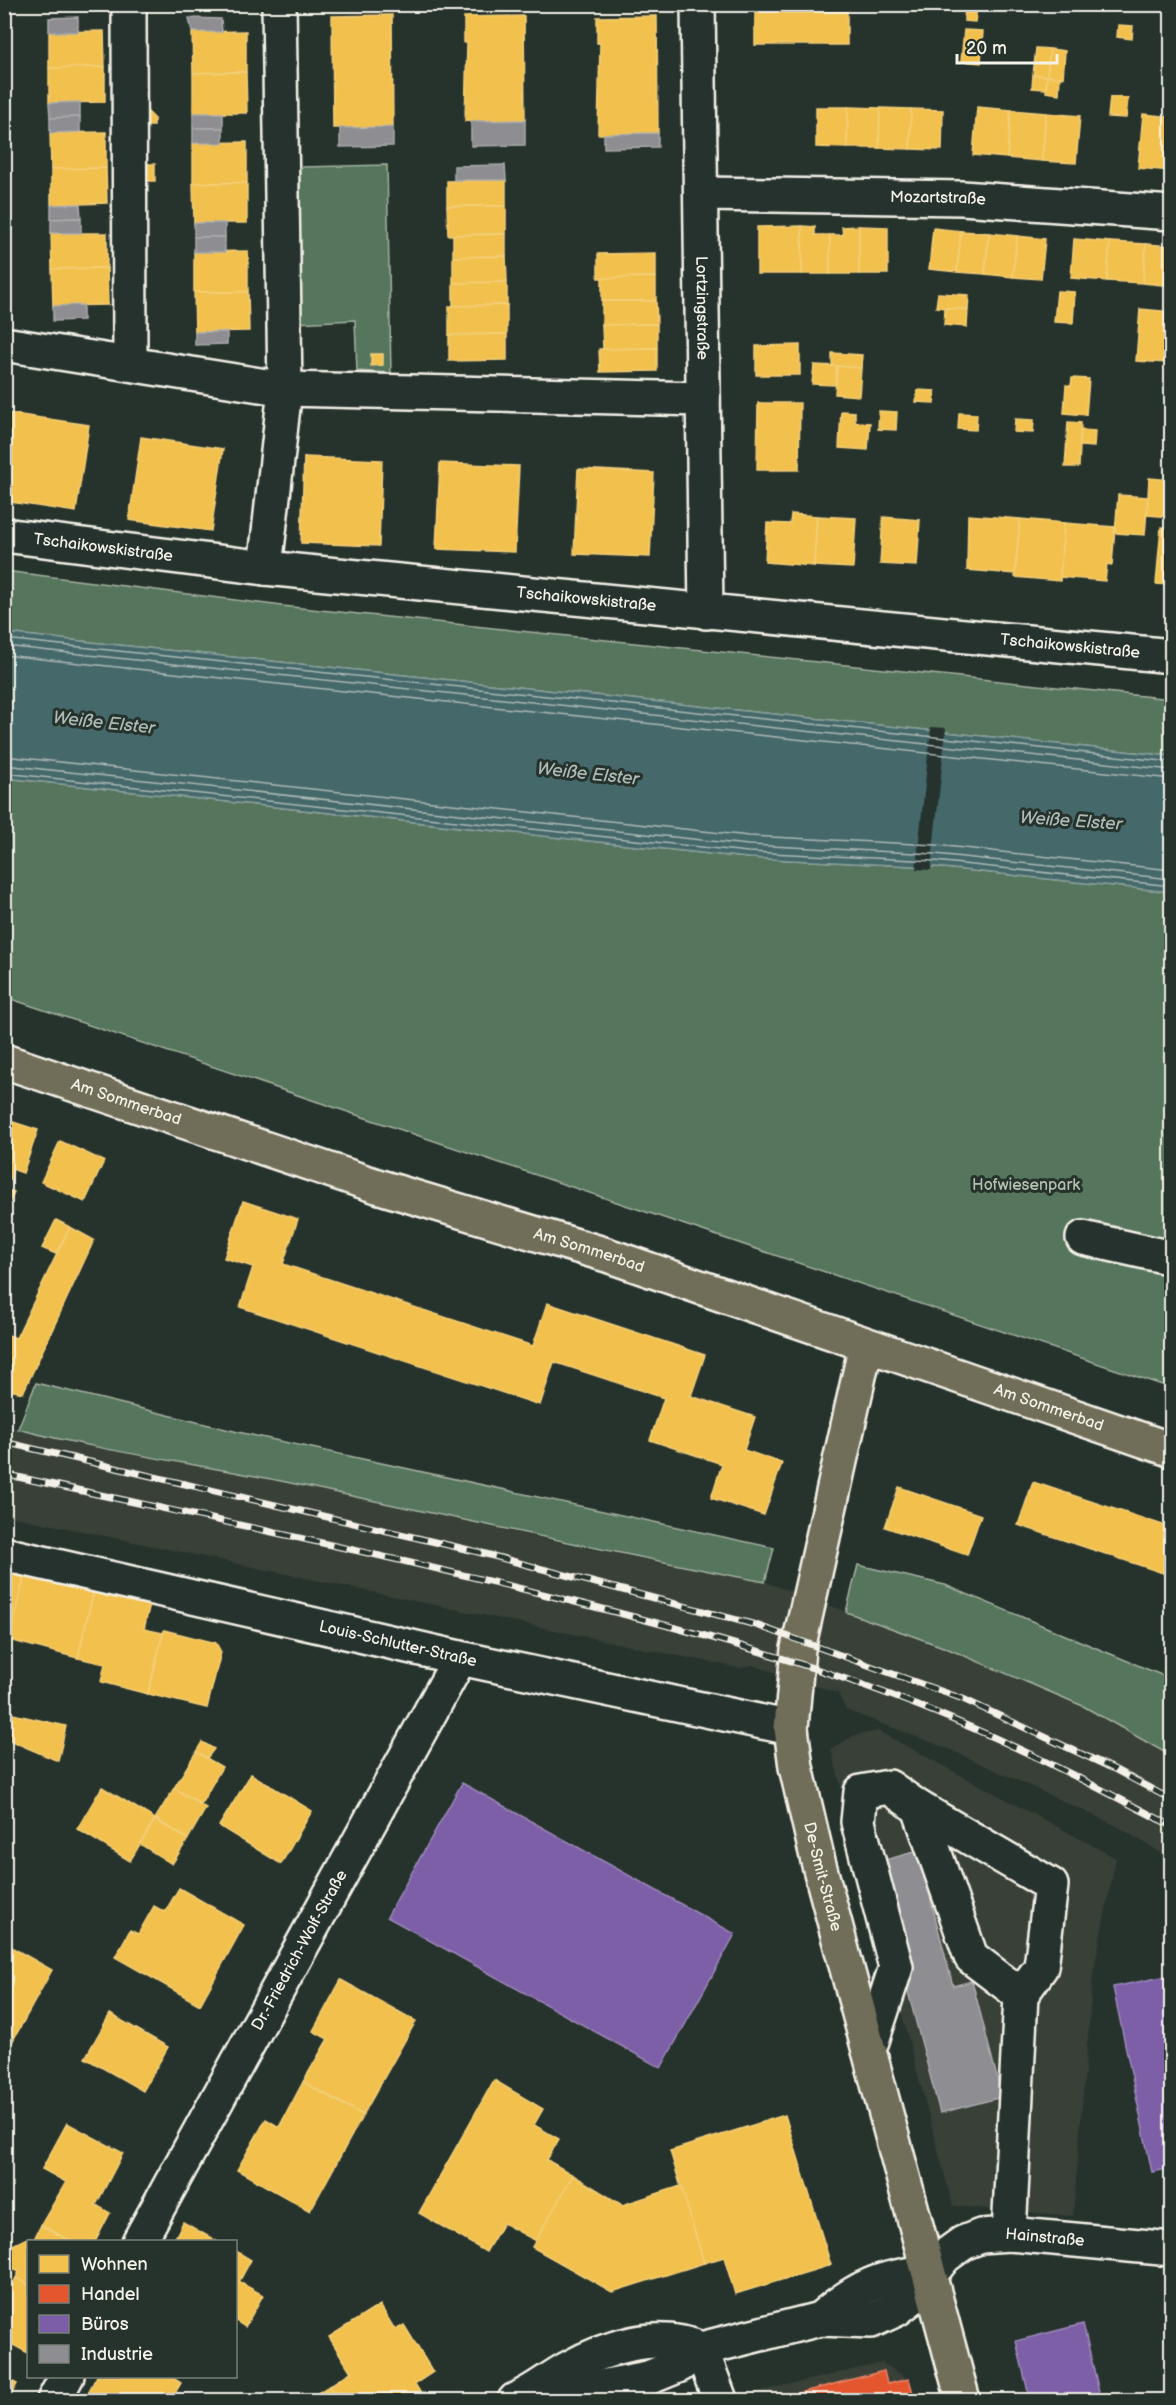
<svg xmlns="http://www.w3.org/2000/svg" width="1176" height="2405" font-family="'Balsamiq Sans',sans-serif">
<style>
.built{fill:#394037}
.green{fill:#56745d;stroke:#a5b2a2;stroke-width:1.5}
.water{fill:#44686a;stroke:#8a9f9c;stroke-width:1.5}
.pier{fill:#26332d}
.homes{fill:#f2c14e;stroke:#f3cf7c;stroke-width:1.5}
.shops{fill:#e4572e;stroke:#e98566;stroke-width:1.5}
.offices{fill:#7b5ea7;stroke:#9f8aba;stroke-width:1.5}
.industry{fill:#8d8d92;stroke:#acabac;stroke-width:1.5}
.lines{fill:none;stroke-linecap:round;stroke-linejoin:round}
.shore{stroke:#aebab6;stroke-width:1.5}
.minor-casing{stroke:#f4f1e8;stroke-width:38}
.major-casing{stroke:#f4f1e8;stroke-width:38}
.minor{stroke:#26332d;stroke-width:33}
.major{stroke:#706e59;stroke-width:33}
.rail-casing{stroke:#f4f1e8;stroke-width:7}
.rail{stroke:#26332d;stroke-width:4.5;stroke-dasharray:14;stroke-linecap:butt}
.labels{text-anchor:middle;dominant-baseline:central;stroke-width:6;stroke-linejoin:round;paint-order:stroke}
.street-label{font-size:16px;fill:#f4f1e8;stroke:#26332d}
.park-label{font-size:16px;fill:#b5bfb0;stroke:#26332d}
.water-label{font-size:18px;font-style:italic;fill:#aebab6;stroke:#26332d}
</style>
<rect width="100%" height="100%" fill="#26332d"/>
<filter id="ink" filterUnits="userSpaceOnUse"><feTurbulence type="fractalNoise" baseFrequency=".0167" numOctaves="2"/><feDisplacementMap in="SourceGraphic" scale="12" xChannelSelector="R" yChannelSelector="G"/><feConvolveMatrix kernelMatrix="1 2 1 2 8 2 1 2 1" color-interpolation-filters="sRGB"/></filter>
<g filter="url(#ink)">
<g class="built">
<path d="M 4,1425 L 75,1444 L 279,1481 L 591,1549 L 765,1582 L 946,1648 L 1083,1706 L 1171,1756 L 1171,1859 L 1117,1826 L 951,1750 L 846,1710 L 838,1693 L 752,1665 L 740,1668 L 659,1652 L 5,1515 Z"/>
<path d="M 878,1731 L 1116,1858 L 1093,1974 L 1073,2216 L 953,2206 L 831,1749 L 855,1735 Z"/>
<path d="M 882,2363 L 909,2379 L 915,2400 L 721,2400 Z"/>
</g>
<g class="green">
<path d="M 387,165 L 391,373 L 357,371 L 355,320 L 296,323 L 295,170 L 302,167 Z"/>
<path d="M 5,571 L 282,606 L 1171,699 L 1171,756 L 5,633 Z"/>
<path d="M 5,778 L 748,858 L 934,867 L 1171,892 L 1171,1388 L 5,997 Z"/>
<path d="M 36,1383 L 238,1432 L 774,1548 L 765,1582 C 603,1551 442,1515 281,1481 C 193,1463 105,1452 18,1429 Z"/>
<path d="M 858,1565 L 945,1585 L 1171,1679 L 1171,1756 L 1083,1706 L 946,1648 L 846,1612 Z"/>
</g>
<path class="water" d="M 5,633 L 1171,756 L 1171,892 L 934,867 L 748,858 L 5,778 Z"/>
<path class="pier" d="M 931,727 L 946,728 L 931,870 L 916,869 Z"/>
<g class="homes">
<rect x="755" y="4" width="92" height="41"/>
<path d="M 965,6 L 977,7 L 975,22 L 964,21 Z"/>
<path d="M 392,15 L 393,127 L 333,128 L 332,16 Z"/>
<path d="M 524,16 L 525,120 L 465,121 L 467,43 L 464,43 L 464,17 Z"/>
<path d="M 657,16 L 658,133 L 598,134 L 600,43 L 597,43 L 597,17 Z"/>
<path d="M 1118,25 L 1133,26 L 1132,39 L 1117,37 Z"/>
<path d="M 964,30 L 983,31 L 981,63 L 961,61 Z"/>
<path d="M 104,31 L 105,67 L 49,68 L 49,32 Z"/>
<path d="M 246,31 L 246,72 L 193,73 L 192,32 Z"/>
<path d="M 1036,48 L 1050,49 L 1047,76 L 1033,75 Z"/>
<path d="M 1050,49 L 1065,51 L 1063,78 L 1047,76 Z"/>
<path d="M 105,67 L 105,102 L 49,103 L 49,68 Z"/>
<path d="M 4,70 L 9,70 L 9,84 L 4,85 Z"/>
<path d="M 246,72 L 247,113 L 193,113 L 193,73 Z"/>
<path d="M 1033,75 L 1047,76 L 1046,89 L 1032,88 Z"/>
<path d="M 1047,76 L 1060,77 L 1059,94 L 1046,92 Z"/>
<path d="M 1171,82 L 1172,82 L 1172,117 L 1168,117 Z"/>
<path d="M 1110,97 L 1128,98 L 1126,118 L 1108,117 Z"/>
<path d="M 816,107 L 848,107 L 847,148 L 816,147 Z"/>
<path d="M 848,107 L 880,108 L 879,148 L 847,148 Z"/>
<path d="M 977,107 L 1011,110 L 1007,158 L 973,155 Z"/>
<path d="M 880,108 L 911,109 L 910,149 L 879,148 Z"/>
<path d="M 911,109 L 943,110 L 942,150 L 910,149 Z"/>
<path d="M 1011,110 L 1046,113 L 1042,161 L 1007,158 Z"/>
<path d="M 148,112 L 154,118 L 154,126 L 139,126 L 139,113 Z"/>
<path d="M 1046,113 L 1080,116 L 1076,163 L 1042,161 Z"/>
<path d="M 1143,114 L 1172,117 L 1172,171 L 1138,168 Z"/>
<path d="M 106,132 L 106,168 L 51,169 L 50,133 Z"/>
<path d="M 247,142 L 247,183 L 193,183 L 193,143 Z"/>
<path d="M 141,164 L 155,164 L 155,181 L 142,181 Z"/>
<path d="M 106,168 L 107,203 L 51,205 L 51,169 Z"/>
<path d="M 506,180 L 506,206 L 447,206 L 447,181 Z"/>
<path d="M 193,183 L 247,183 L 247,223 L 194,223 Z"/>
<rect x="4" y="200" width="5" height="18"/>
<path d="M 447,206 L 506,206 L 506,234 L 448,235 Z"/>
<path d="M 802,226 L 815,227 L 815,235 L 830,235 L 830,274 L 802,274 Z"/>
<path d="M 802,226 L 802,274 L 757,274 L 757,227 Z"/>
<path d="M 859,226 L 888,227 L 888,274 L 859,274 Z"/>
<path d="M 859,226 L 859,274 L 830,274 L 830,235 L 843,235 L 842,227 Z"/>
<path d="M 933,228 L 961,231 L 957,272 L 929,269 Z"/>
<path d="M 961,231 L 989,233 L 985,274 L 957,272 Z"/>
<path d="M 51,233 L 107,233 L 107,268 L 52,269 Z"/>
<path d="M 989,233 L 1017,236 L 1013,277 L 985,274 Z"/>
<path d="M 506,234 L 506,256 L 453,257 L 453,235 Z"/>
<path d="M 1017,236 L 1045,239 L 1041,279 L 1013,277 Z"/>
<path d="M 1074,239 L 1110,242 L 1107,281 L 1071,278 Z"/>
<rect x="4" y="242" width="4" height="21"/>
<path d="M 1110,242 L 1146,244 L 1143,283 L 1107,281 Z"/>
<path d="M 1146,244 L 1172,246 L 1172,286 L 1143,283 Z"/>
<path d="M 248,251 L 248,292 L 194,292 L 194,252 Z"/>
<path d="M 656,253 L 656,277 L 598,278 L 598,254 Z"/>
<path d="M 506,256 L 507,282 L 453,283 L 453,257 Z"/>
<path d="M 107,268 L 108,305 L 53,306 L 52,269 Z"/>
<path d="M 656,277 L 656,301 L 602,301 L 602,278 Z"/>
<path d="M 507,282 L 507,305 L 453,306 L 453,283 Z"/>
<path d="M 1057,291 L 1075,292 L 1073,323 L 1054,322 Z"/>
<path d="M 194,292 L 248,292 L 249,331 L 195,332 Z"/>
<path d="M 938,293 L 969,295 L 968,310 L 936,307 Z"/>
<path d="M 602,301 L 656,301 L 657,324 L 602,325 Z"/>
<path d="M 507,305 L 507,334 L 449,335 L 449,306 Z"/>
<path d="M 945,308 L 968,310 L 967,327 L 944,325 Z"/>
<path d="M 1140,309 L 1172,312 L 1169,363 L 1136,361 Z"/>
<path d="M 657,324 L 657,348 L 603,349 L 602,325 Z"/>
<path d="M 507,334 L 507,360 L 449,361 L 449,335 Z"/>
<path d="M 800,345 L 800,375 L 756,375 L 756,346 Z"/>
<path d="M 657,348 L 657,371 L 600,372 L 599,349 Z"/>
<path d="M 832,353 L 862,355 L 861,368 L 832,366 Z"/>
<path d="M 371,354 L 383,354 L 383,365 L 371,366 Z"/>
<path d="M 814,365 L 837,366 L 835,385 L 812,384 Z"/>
<path d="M 837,366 L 861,368 L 859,396 L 835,394 Z"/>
<path d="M 1072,378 L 1089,379 L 1086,415 L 1064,413 L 1066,385 L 1071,386 Z"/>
<path d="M 917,390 L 935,391 L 934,403 L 916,402 Z"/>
<path d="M 758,403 L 800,403 L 799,470 L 757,470 Z"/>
<path d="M 841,411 L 855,412 L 855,422 L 870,423 L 868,450 L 839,448 Z"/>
<path d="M 879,411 L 897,412 L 896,430 L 878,429 Z"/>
<path d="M 7,413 L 89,425 L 76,512 L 4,501 L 4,431 Z"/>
<path d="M 959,413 L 977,414 L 976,430 L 958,429 Z"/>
<path d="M 1015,419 L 1034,420 L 1033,433 L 1014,432 Z"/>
<path d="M 1068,422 L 1081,423 L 1079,467 L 1065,467 Z"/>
<path d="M 1081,430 L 1095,431 L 1094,447 L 1080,446 Z"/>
<path d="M 141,437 L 223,449 L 211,531 L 129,520 Z"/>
<path d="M 304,457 L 382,460 L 379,546 L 301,543 Z"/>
<path d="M 440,463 L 519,466 L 515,552 L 436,549 Z"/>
<path d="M 578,469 L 654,473 L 650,557 L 574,554 Z"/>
<path d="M 1149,478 L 1172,480 L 1172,517 L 1147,515 Z"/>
<path d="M 1118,495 L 1148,497 L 1145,535 L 1115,533 Z"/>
<path d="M 791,514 L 817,516 L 814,566 L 765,562 L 767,523 L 790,524 Z"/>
<path d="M 968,515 L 1020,519 L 1015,574 L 967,570 Z"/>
<path d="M 817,516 L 856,518 L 853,568 L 814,566 Z"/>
<path d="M 883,517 L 920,520 L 917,566 L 880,564 Z"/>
<path d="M 1020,519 L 1064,523 L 1060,581 L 1015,577 Z"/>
<path d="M 1064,523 L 1115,527 L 1112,565 L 1107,564 L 1105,581 L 1060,577 Z"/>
<path d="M 1161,527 L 1172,528 L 1172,585 L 1156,584 Z"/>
<path d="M 4,1119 L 38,1130 L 23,1173 L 12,1169 L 11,1179 L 4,1179 Z"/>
<path d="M 60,1141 L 104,1161 L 85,1202 L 41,1182 Z"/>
<path d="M 4,1189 L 14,1192 L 4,1216 Z"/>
<path d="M 243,1201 L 298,1219 L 283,1264 L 533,1346 L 547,1303 L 705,1355 L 691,1396 L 755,1417 L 744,1450 L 782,1463 L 764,1515 L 711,1498 L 722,1464 L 650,1440 L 664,1398 L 554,1362 L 540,1405 L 240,1307 L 253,1267 L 224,1258 Z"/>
<path d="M 56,1220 L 70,1227 L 56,1254 L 42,1248 Z"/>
<path d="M 70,1227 L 94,1240 L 23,1393 L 4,1389 L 4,1333 L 16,1338 Z"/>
<path d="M 1033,1482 L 1172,1528 L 1172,1576 L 1018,1525 Z"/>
<path d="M 899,1487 L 981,1515 L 967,1555 L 885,1527 Z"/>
<path d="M 4,1570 L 25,1574 L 9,1640 L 4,1639 Z"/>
<path d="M 25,1574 L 94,1590 L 78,1658 L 9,1640 Z"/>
<path d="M 94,1590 L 150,1603 L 144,1629 L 163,1633 L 148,1694 L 101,1682 L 105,1664 L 78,1658 Z"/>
<path d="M 164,1630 L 216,1643 L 221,1652 L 207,1708 L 148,1694 Z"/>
<path d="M 4,1712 L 66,1726 L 58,1761 L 4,1738 Z"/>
<path d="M 202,1742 L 214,1749 L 207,1758 L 196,1752 Z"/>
<path d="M 196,1752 L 222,1767 L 201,1804 L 174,1788 Z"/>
<path d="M 251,1774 L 312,1811 L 281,1864 L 219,1826 Z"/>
<path d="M 102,1787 L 155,1819 L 130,1861 L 77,1829 Z"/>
<path d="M 174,1788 L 206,1808 L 188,1839 L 155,1819 Z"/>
<path d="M 155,1820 L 188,1839 L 172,1864 L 140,1844 Z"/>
<path d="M 179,1888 L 244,1925 L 200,2005 L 115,1957 L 130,1930 L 138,1934 L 154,1906 L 165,1912 Z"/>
<path d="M 4,1943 L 52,1970 L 6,2053 L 4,2052 Z"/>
<path d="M 341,1980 L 416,2021 L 363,2115 L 303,2082 L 328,2039 L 313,2031 Z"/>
<path d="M 110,2014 L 168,2047 L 143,2091 L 85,2058 Z"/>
<path d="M 494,2080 L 543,2109 L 534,2125 L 559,2139 L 547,2160 L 573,2175 L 536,2241 L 503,2223 L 486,2252 L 419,2213 Z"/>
<path d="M 303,2082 L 363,2115 L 310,2211 L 237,2170 L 266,2119 L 279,2127 Z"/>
<path d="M 785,2115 L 831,2265 L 735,2294 L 724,2257 L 704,2263 L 670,2151 Z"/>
<path d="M 67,2123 L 123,2153 L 96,2205 L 110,2213 L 95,2242 L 72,2242 L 41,2225 L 66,2182 L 42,2169 Z"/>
<path d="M 573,2175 L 622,2205 L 681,2186 L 704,2263 L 612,2292 L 532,2247 Z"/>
<path d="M 183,2222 L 218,2242 L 173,2242 Z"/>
<path d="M 41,2225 L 72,2242 L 28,2242 L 28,2284 L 16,2278 L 19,2272 L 4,2264 L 4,2241 L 13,2245 L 29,2237 L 34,2239 Z"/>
<path d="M 236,2251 L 251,2260 L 239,2282 L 263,2295 L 245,2327 L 236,2321 Z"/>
<path d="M 16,2278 L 28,2284 L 28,2353 L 4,2340 L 4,2282 L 12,2285 Z"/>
<path d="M 380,2305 L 395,2330 L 404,2325 L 433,2372 L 415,2384 L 425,2400 L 338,2400 L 329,2386 L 351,2372 L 329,2337 Z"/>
<path d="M 97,2376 L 170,2376 L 181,2383 L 171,2400 L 84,2400 Z"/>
<path d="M 4,2377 L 17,2384 L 8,2400 L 4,2400 Z"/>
<path d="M 329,2386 L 338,2400 L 306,2400 Z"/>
</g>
<path class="shops" d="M 884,2371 L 887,2384 L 909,2379 L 915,2400 L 772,2400 Z"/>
<g class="offices">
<path d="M 462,1783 L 735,1934 L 661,2068 L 387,1917 Z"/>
<path d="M 1172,1975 L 1172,2168 L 1152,2172 L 1113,1987 Z"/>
<path d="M 1083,2324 L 1101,2400 L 1030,2400 L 1016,2341 Z"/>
</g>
<g class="industry">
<path d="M 78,17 L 78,32 L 49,32 L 49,18 Z"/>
<path d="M 189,18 L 221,19 L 222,32 L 192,32 Z"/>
<path d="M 80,102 L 80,117 L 50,118 L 49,103 Z"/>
<rect x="193" y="113" width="30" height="15"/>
<path d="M 80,117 L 80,132 L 50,133 L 50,118 Z"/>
<path d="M 525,120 L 525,145 L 471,146 L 471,121 Z"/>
<path d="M 393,127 L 393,146 L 340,147 L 340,128 Z"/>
<rect x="193" y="128" width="30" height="15"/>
<path d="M 658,133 L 658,147 L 604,148 L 604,134 Z"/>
<path d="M 505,165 L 506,180 L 454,180 L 454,166 Z"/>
<path d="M 80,204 L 81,218 L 51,219 L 51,205 Z"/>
<path d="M 81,218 L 81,233 L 51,233 L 51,219 Z"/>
<rect x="194" y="223" width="31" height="14"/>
<rect x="194" y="237" width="31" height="15"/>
<path d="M 83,305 L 83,320 L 53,321 L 53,306 Z"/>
<path d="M 195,332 L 227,332 L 227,344 L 195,345 Z"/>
<path d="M 918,1851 L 953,1986 L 972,1981 L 1002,2097 L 940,2113 L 874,1863 Z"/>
</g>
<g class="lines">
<g class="shore">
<path d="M 4,639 L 1172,762"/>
<path d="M 4,646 L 1172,770"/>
<path d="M 4,655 L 1172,779"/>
<path d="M 4,756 L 749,836 L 936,845 L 1172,870"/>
<path d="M 4,765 L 748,845 L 935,854 L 1172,879"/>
<path d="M 4,773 L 748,852 L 934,861 L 1172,886"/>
</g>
<defs>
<g id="minor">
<path d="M 129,4 L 130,364"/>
<path id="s1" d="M 698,4 L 706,612"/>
<path id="s2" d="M 702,194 L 962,198 L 1172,213"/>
<path d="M 4,344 L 285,389 L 703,399"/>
<path id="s3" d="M 4,535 L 265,568 L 1172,656"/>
<path d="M 265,568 L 285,389 L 279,4"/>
<path d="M 1083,1238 L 1172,1258"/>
<path id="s4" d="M 4,1554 L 460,1658 L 791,1728"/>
<path d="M 919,1808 L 971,1957 L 1021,1995"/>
<path d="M 869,2050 L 896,1967 L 858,1822 L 861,1792 L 889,1787 L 919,1808 L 1051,1885 L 1041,1967 L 1021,1995 L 1009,2234"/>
<path id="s5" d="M 139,2242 L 460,1658"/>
<path d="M 820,2319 C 856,2287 882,2276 931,2272"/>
<path d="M 701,2349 L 720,2400"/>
<path id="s6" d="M 538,2390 L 591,2389 L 648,2378 L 680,2365 L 701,2349 L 820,2319 L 871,2321 L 897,2309 L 910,2299 L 945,2256 L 963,2243 L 981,2236 L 1009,2234 L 1172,2249"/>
<path d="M 54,2400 L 67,2376"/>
<path d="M 515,2400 C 534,2392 549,2379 567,2369 C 606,2347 658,2330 701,2349"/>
</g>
<g id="major">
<path id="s7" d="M 4,1061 L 377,1186 L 607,1255 L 1172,1450"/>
<path id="s8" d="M 866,1345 L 798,1649 L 791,1728 L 796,1767 L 818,1861 L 963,2400"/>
</g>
</defs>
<use href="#minor" class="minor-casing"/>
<use href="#major" class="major-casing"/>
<use href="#minor" class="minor"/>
<use href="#major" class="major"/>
<defs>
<g id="rail">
<path d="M 4,1442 L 478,1552 L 756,1625 L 963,1699 L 1114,1769 L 1172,1800"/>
<path d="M 4,1474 C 191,1515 378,1553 563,1599 C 696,1632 829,1667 956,1721 C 1030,1752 1101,1789 1172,1826"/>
</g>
</defs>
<use href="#rail" class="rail-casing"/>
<use href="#rail" class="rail"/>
</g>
</g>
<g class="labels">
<g class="street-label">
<text stroke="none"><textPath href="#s2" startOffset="236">Mozartstraße</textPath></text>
<text stroke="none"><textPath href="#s1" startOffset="304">Lortzingstraße</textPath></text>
<text stroke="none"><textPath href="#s3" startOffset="100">Tschaikowskistraße</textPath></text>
<text stroke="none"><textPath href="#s3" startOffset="586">Tschaikowskistraße</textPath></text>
<text stroke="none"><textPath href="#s3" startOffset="1072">Tschaikowskistraße</textPath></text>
<text stroke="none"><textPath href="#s7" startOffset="129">Am Sommerbad</textPath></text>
<text stroke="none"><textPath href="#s7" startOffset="615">Am Sommerbad</textPath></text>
<text stroke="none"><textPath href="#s7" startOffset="1101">Am Sommerbad</textPath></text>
<text stroke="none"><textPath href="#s4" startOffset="404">Louis-Schlutter-Straße</textPath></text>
<text stroke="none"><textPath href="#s8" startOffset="543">De-Smit-Straße</textPath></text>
<text stroke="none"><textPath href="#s5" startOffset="333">Dr.-Friedrich-Wolf-Straße</textPath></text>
<text stroke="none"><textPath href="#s6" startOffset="552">Hainstraße</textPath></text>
</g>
<g class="park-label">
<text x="1026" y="1185">Hofwiesenpark</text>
</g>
<g class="water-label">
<text transform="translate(104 723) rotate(6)">Weiße Elster</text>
<text transform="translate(588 774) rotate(6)">Weiße Elster</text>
<text transform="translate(1071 821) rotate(4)">Weiße Elster</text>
</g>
</g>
<rect width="1176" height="2405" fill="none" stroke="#26332d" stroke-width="24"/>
<rect x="12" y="12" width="1152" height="2381" fill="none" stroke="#f4f1e8" stroke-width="2" filter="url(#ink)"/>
<rect x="27" y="2240" width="210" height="138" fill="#26332d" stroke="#787f78" stroke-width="1.5"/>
<rect x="39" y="2255" width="30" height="18" fill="#f2c14e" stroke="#787f78" stroke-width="1.5"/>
<text x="81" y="2270" font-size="18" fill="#f4f1e8">Wohnen</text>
<rect x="39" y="2285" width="30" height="18" fill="#e4572e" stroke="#787f78" stroke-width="1.5"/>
<text x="81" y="2300" font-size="18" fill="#f4f1e8">Handel</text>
<rect x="39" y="2315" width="30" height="18" fill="#7b5ea7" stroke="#787f78" stroke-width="1.5"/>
<text x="81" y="2330" font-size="18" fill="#f4f1e8">Büros</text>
<rect x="39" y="2345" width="30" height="18" fill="#8d8d92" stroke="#787f78" stroke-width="1.5"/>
<text x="81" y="2360" font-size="18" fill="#f4f1e8">Industrie</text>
<path d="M957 54v9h100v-9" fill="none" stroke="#f4f1e8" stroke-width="3"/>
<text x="966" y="54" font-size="18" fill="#f4f1e8" stroke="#26332d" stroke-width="4.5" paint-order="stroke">20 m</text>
</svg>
